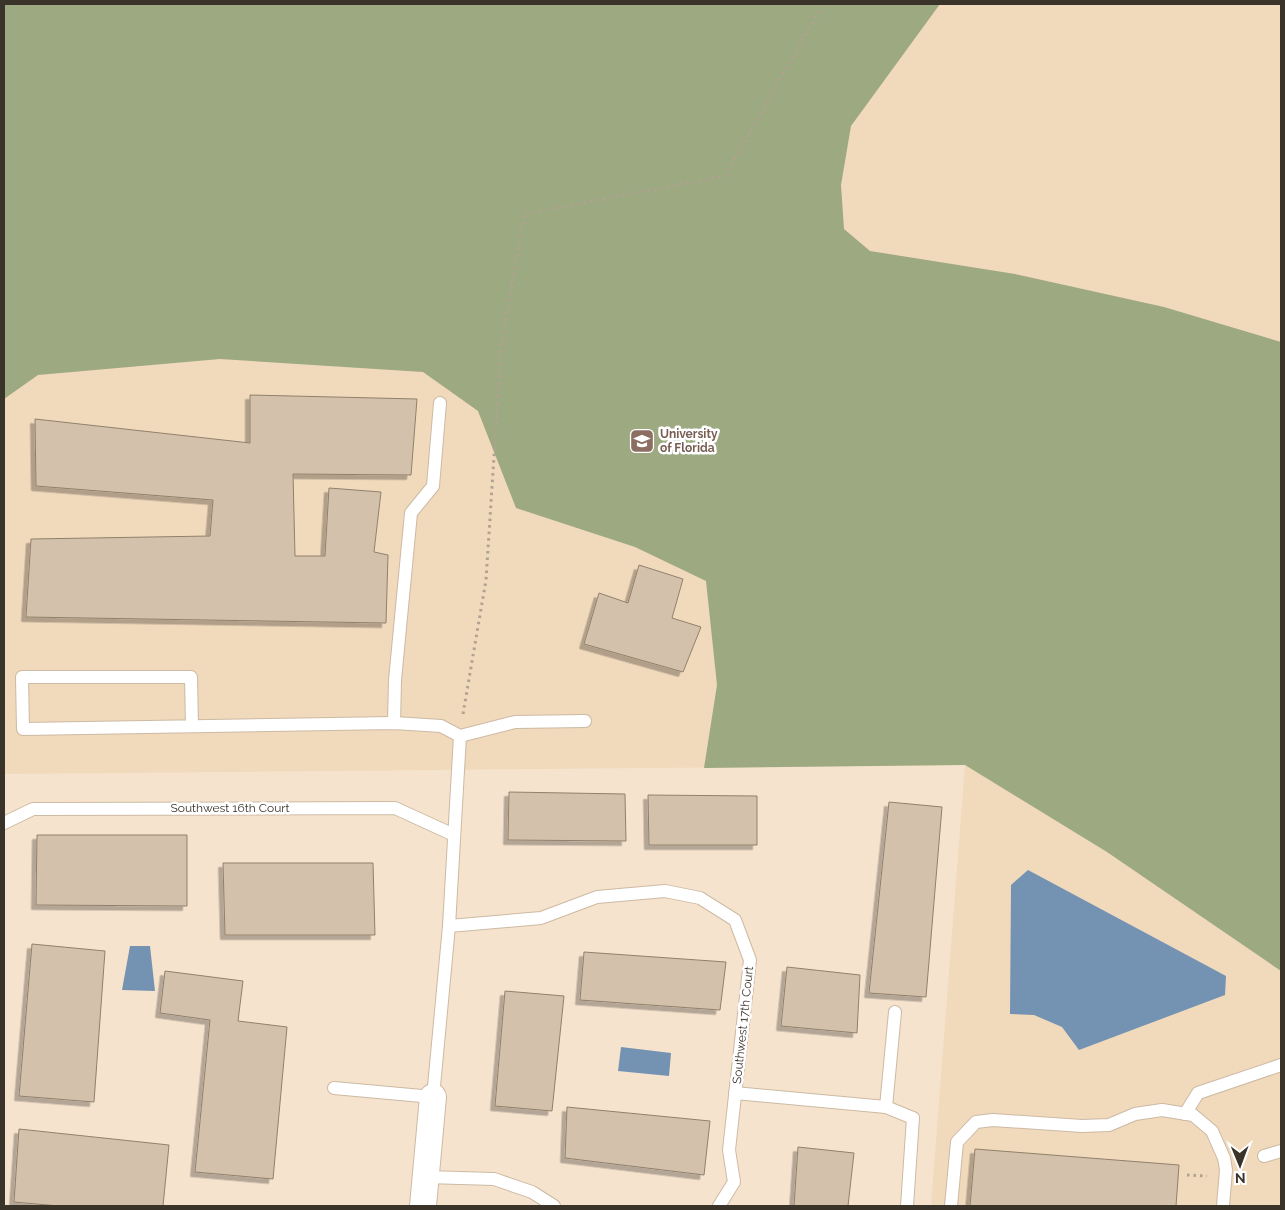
<svg xmlns="http://www.w3.org/2000/svg" width="1285" height="1210" font-family="Raleway,sans-serif">
<style>
.built{fill:#f1d9bc}
.forest{fill:#9ca981}
.water{fill:#7492b2}
.building{fill:#d3c1ab;stroke:#91806b;filter:url(#shadow)}
.lines{fill:none;stroke-linecap:round;stroke-linejoin:round}
.lane-casing{stroke:#ccbaa4;stroke-width:14}
.street-casing{stroke:#ccbaa4;stroke-width:28}
.path{stroke:#b0a290;stroke-width:3;stroke-dasharray:2.5 4;stroke-linecap:butt}
.lane{stroke:#fff;stroke-width:12}
.street{stroke:#fff;stroke-width:26}
.labels{text-anchor:middle;dominant-baseline:central;stroke-width:5;stroke-linejoin:round;paint-order:stroke}
.education-label{font-size:12px;font-weight:bold;fill:#785e54;stroke:#fff;text-anchor:start}
.street-label{font-size:12px;fill:#3a332a;stroke:#fff}
</style>
<defs>
<filter id="shadow"><feDropShadow dx="-4.5" dy="4.5" stdDeviation="0" flood-color="#0004"/></filter>
</defs>
<rect width="100%" height="100%" fill="#f6e3cd"/>
<path class="built" d="M 12,4 L 1281,4 L 1281,1206 L 931,1206 L 965,765 L 4,774 L 4,116 Z"/>
<path class="forest" d="M 4,4 L 940,4 L 851,126 L 841,185 L 844,229 L 870,251 L 1015,274 L 1164,307 L 1281,342 L 1281,971 L 1107,852 L 965,765 L 704,768 L 717,685 L 706,581 L 635,547 L 516,508 L 478,411 L 423,372 L 220,359 L 38,375 L 4,399 Z"/>
<g class="water">
<path d="M 1028,870 L 1226,976 L 1225,995 L 1079,1050 L 1062,1027 L 1034,1015 L 1010,1014 L 1011,885 Z"/>
<path d="M 130,946 L 150,946 L 155,991 L 122,990 Z"/>
<path d="M 621,1047 L 671,1053 L 669,1076 L 618,1071 Z"/>
</g>
<g class="building">
<path d="M 250,395 L 417,399 L 411,475 L 293,474 L 295,556 L 325,556 L 329,488 L 381,492 L 374,552 L 388,555 L 386,623 L 26,617 L 31,539 L 210,536 L 213,500 L 36,486 L 35,419 L 250,443 Z"/>
<path d="M 639,565 L 683,579 L 672,618 L 701,627 L 683,672 L 584,644 L 599,593 L 628,603 Z"/>
<path d="M 509,792 L 625,794 L 626,841 L 508,840 Z"/>
<path d="M 648,795 L 757,796 L 757,845 L 649,845 Z"/>
<path d="M 889,802 L 942,807 L 926,997 L 869,993 Z"/>
<path d="M 37,835 L 187,835 L 187,906 L 36,905 Z"/>
<path d="M 223,863 L 373,863 L 375,935 L 225,935 Z"/>
<path d="M 32,944 L 105,951 L 94,1102 L 19,1096 Z"/>
<path d="M 584,952 L 726,962 L 720,1010 L 580,1000 Z"/>
<path d="M 787,967 L 860,975 L 857,1033 L 781,1026 Z"/>
<path d="M 165,971 L 243,981 L 238,1021 L 287,1027 L 273,1179 L 195,1172 L 210,1020 L 160,1013 Z"/>
<path d="M 505,991 L 564,996 L 552,1111 L 495,1106 Z"/>
<path d="M 567,1107 L 710,1121 L 704,1175 L 565,1158 Z"/>
<path d="M 19,1129 L 169,1145 L 163,1206 L 59,1206 L 14,1202 Z"/>
<path d="M 798,1147 L 854,1153 L 848,1206 L 794,1206 Z"/>
<path d="M 975,1149 L 1179,1165 L 1176,1206 L 970,1206 Z"/>
</g>
<g class="lines">
<defs>
<g id="lane">
<path d="M 394,723 L 395,680 L 411,513 L 433,486 L 440,403"/>
<path d="M 192,726 L 191,677 L 22,677 L 23,729 L 394,723 L 441,726 L 460,736 L 515,722 L 585,721"/>
<path d="M 4,823 L 33,809 L 395,808 L 454,835"/>
<path d="M 449,926 L 460,736"/>
<path d="M 334,1088 L 433,1097 L 449,926 L 541,918 L 597,897 L 665,891 L 700,898 L 735,920 L 750,960 L 729,1150 L 734,1182 L 719,1206"/>
<path d="M 735,1093 L 886,1107 L 913,1118 L 907,1206"/>
<path d="M 886,1107 L 895,1012"/>
<path d="M 1185,1114 L 1198,1093 L 1281,1065"/>
<path d="M 1264,1156 L 1281,1151"/>
<path d="M 426,1177 L 494,1179 L 532,1192 L 554,1206"/>
<path d="M 951,1206 L 957,1142 L 976,1122 L 993,1120 L 1082,1126 L 1109,1125 L 1135,1114 L 1162,1110 L 1193,1115 L 1212,1131 L 1224,1158 L 1226,1170 L 1223,1206"/>
</g>
<path id="street" d="M 423,1206 L 433,1097"/>
</defs>
<use href="#lane" class="lane-casing"/>
<use href="#street" class="street-casing"/>
<g class="path">
<path d="M 463,714 L 486,580 L 501,348 L 524,214 L 725,176 L 823,4"/>
<path d="M 1187,1175 L 1207,1176"/>
</g>
<use href="#lane" class="lane"/>
<use href="#street" class="street"/>
</g>
<defs>
<symbol id="university-square" viewBox="-11 -11 22 22"><rect x="-9" y="-9" width="18" height="18" rx="4" fill="#8d6e63" stroke="#fff"/><path d="M0-5L7-2L0 1L-7-2ZM-4 1L0 2.5L4 1V4Q0 6-4 4Z" fill="#fff"/></symbol>
</defs>
<g fill-rule="evenodd">
<use href="#university-square" x="628" y="427" width="28" height="28"/>
</g>
<g class="labels">
<g class="education-label">
<text x="660" y="434">University<tspan x="660" dy="14">of Florida</tspan></text>
</g>
<g class="street-label">
<text x="230" y="808">Southwest 16th Court</text>
<text transform="translate(743 1025) rotate(-84)">Southwest 17th Court</text>
</g>
</g>
<rect width="1285" height="1210" fill="none" stroke="#3a332a" stroke-width="10"/>
<g transform="translate(1240 1165) rotate(179)" stroke="#ffffff" stroke-width="4" paint-order="stroke">
<path d="M0-4L9 19L0 12L-9 19Z" fill="#3a332a"/>
<text y="-8" font-size="14" font-weight="bold" text-anchor="middle" fill="#3a332a">N</text>
</g>
</svg>
